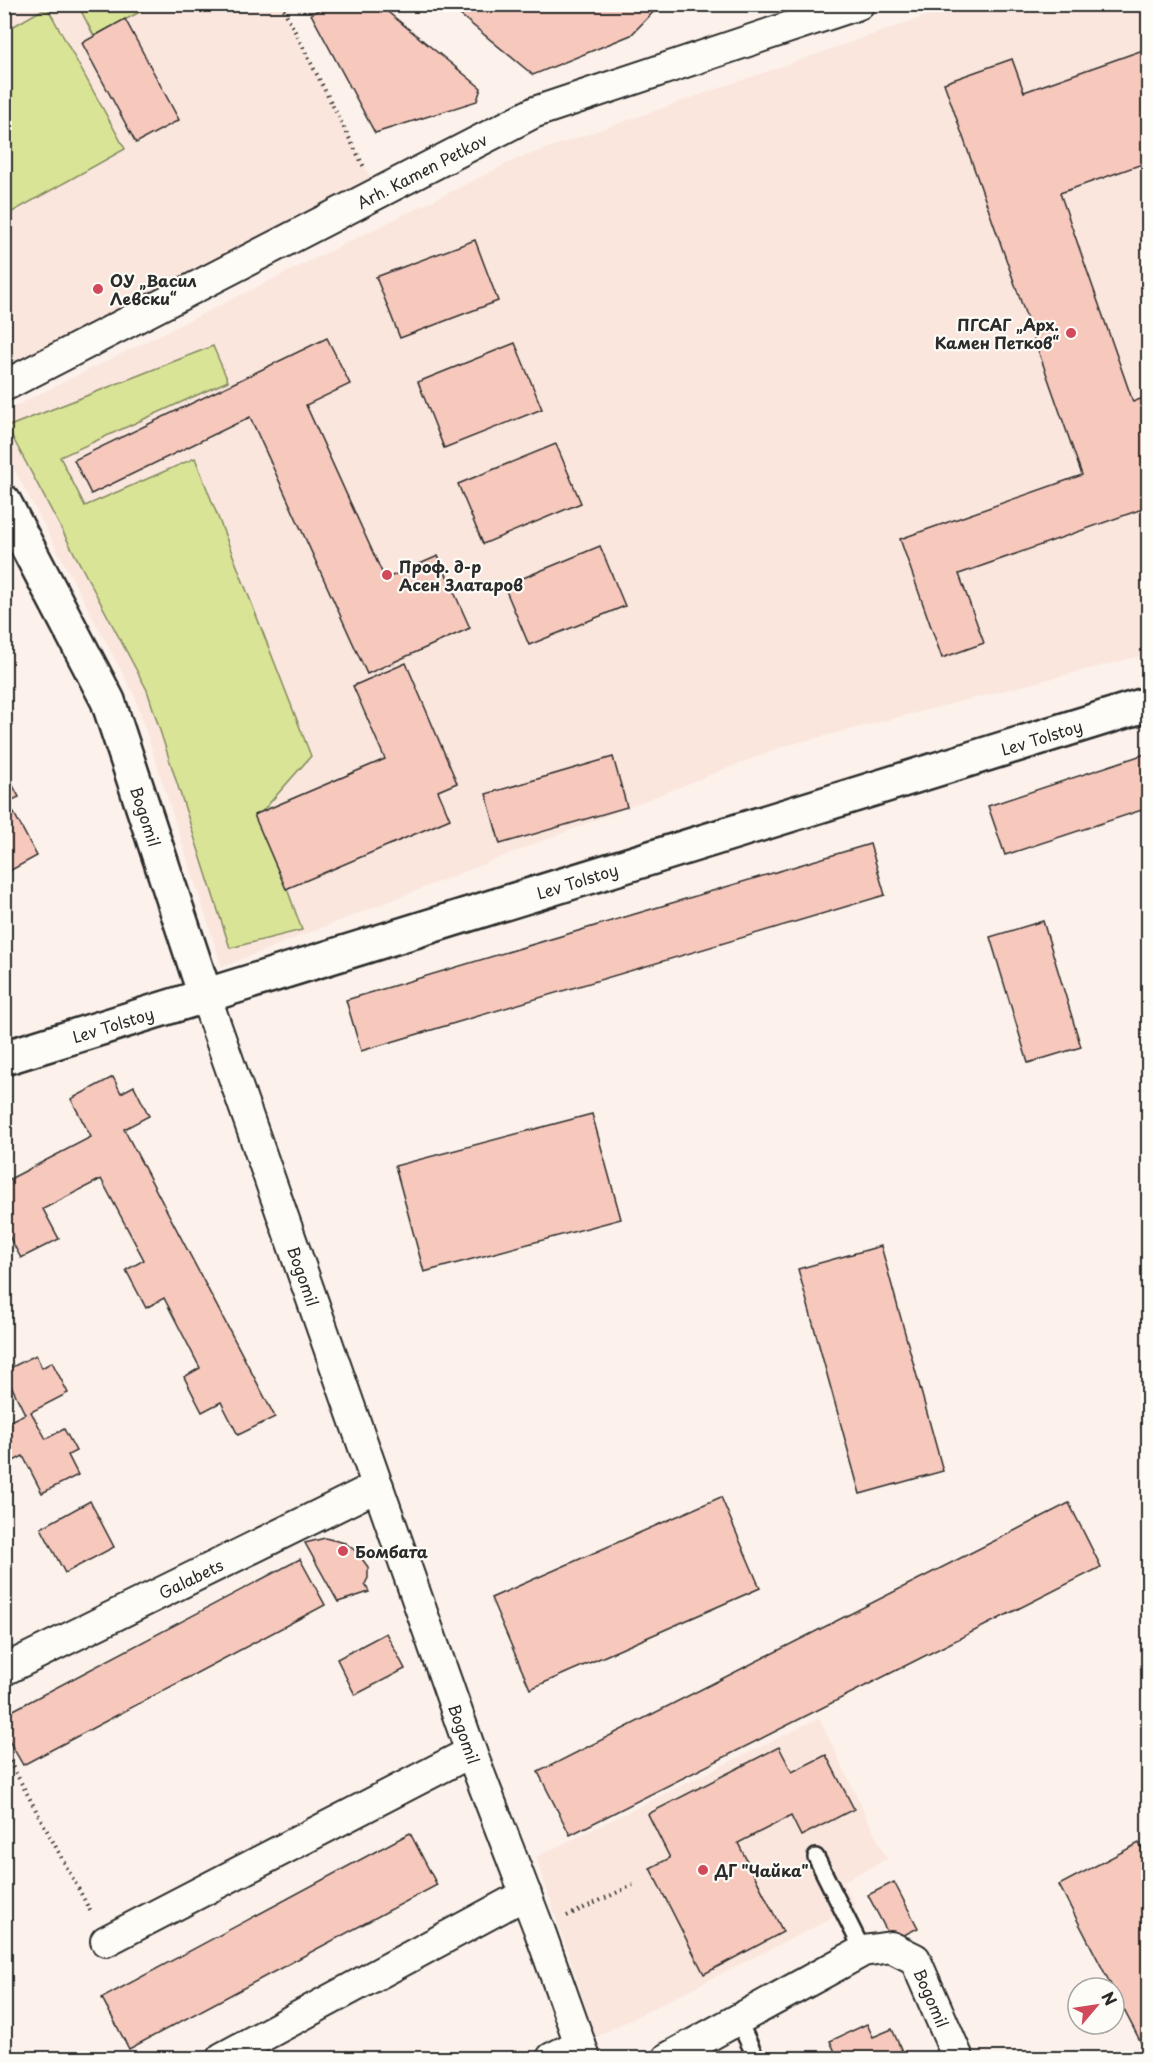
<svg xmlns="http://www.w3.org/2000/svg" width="1153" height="2063" font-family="'Playpen Sans',sans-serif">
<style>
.built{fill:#fae6dd}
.green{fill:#d9e497;stroke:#828861;stroke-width:1.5}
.building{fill:#f7c9bd;stroke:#2b2b2b;stroke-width:1.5}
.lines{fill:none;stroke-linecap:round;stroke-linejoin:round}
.lane-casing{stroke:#2b2b2b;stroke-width:20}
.street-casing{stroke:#2b2b2b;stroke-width:34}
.secondary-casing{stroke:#2b2b2b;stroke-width:38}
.path{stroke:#2b2b2b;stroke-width:4;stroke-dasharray:1.5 4.5;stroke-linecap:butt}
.lane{stroke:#fdfcf7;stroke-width:15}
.street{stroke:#fdfcf7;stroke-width:30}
.secondary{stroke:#fdfcf7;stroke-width:33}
.poi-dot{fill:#d1495b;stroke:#fdfcf7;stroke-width:2}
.labels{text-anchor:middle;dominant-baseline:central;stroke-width:4.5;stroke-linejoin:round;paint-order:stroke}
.street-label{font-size:16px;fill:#2b2b2b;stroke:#fdfcf7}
.poi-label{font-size:16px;font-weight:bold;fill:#2b2b2b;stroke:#fdfcf7;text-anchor:start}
</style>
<rect width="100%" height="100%" fill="#fcf2eb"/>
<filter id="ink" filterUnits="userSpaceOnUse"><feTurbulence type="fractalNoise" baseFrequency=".0167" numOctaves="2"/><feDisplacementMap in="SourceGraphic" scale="12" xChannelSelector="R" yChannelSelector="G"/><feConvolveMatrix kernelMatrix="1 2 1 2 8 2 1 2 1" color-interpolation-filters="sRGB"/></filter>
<g filter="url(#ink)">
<g class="built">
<path d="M 5,5 L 281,5 L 378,192 L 5,386 Z"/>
<path d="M 957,5 L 1148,5 L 1148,654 L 781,747 L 222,967 L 135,697 L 5,452 L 5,411 L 517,159 Z"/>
<path d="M 819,1718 L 887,1859 L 842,1882 L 856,1906 L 596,2037 L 536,1857 Z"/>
</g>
<g class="green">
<path d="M 78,5 L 153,5 L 94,36 Z"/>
<path d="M 47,7 L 125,149 L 5,216 L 5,31 Z"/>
<path d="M 213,346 L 228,381 L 60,457 L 85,506 L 195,458 L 311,756 L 260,814 L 302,930 L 230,948 L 147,690 L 7,427 Z"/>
</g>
<g class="building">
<path d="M 329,4 L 378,4 L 481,88 L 477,101 L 375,133 L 311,14 Z"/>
<path d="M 447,4 L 661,4 L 631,35 L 533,75 Z"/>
<path d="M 125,19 L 179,120 L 136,143 L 82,43 Z"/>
<path d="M 1143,50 L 1148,65 L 1148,162 L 1060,193 L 1133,402 L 1148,396 L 1148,507 L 959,574 L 984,643 L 942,658 L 900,539 L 1082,475 L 944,83 L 1012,59 L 1024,92 Z"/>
<path d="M 475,240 L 498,301 L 400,338 L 376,277 Z"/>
<path d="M 327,338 L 350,384 L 306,405 L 385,579 L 438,556 L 470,628 L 367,674 L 250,417 L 91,494 L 74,460 Z"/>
<path d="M 515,343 L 542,409 L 444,448 L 418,382 Z"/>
<path d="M 556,444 L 581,503 L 483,544 L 458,484 Z"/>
<path d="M 600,546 L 625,606 L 529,645 L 504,586 Z"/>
<path d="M 406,663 L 457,783 L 438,791 L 450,819 L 286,889 L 254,815 L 385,759 L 353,686 Z"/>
<path d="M 1148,753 L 1148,808 L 1005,855 L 988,806 Z"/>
<path d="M 613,757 L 627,807 L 500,844 L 486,794 Z"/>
<path d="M 4,769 L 19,797 L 8,802 L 37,856 L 4,874 Z"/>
<path d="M 870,844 L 885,895 L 361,1051 L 346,1000 Z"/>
<path d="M 1043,921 L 1081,1047 L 1028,1063 L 990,937 Z"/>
<path d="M 113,1077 L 121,1093 L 134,1086 L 149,1116 L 124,1129 L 275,1417 L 238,1435 L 221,1402 L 202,1412 L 184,1377 L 200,1368 L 164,1298 L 146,1308 L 126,1270 L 144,1260 L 101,1179 L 43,1209 L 59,1239 L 21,1258 L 4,1227 L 4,1182 L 91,1137 L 71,1099 Z"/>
<path d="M 592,1114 L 621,1219 L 424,1272 L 395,1166 Z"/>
<path d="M 881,1246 L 943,1471 L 860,1494 L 798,1269 Z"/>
<path d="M 36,1355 L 42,1368 L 52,1362 L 68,1393 L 31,1412 L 46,1439 L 64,1429 L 76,1451 L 68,1455 L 78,1475 L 42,1493 L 23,1456 L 4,1466 L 4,1424 L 25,1414 L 4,1371 Z"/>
<path d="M 721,1497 L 760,1588 L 530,1689 L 491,1598 Z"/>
<path d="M 90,1501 L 114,1547 L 65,1573 L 41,1528 Z"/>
<path d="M 1069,1503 L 1101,1567 L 570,1835 L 538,1772 Z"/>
<path d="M 325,1538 L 345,1543 L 357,1552 L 368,1567 L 368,1578 L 365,1584 L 369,1592 L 338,1602 L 305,1543 Z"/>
<path d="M 300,1559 L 325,1605 L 23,1765 L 4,1732 L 4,1715 Z"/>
<path d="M 386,1633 L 405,1669 L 355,1695 L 337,1659 Z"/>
<path d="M 779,1747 L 792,1772 L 826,1755 L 854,1809 L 801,1836 L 791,1816 L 738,1843 L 783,1932 L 704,1974 L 650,1868 L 670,1858 L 648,1814 Z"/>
<path d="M 410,1833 L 437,1885 L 129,2049 L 102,1998 Z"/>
<path d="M 1139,1843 L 1148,1861 L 1148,2056 L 1059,1885 Z"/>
<path d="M 894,1882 L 918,1928 L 892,1941 L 868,1895 Z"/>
<path d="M 867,2024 L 873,2037 L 892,2029 L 905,2058 L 838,2058 L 830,2041 Z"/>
</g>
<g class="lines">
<defs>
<g id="lane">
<path d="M 816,1857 L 863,1951"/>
<path d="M 738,2020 L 756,2058"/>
</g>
<g id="street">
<path id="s1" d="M 4,386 L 535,112 L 859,4"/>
<path id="s2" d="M 205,995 L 471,1752 L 539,1929 L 585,2058"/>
<path id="s3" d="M 4,1670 L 378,1486"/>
<path d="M 106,1941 L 471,1752"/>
<path d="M 222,2058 L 526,1894"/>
<path d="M 552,2058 L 580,2044"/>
<path id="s4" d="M 668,2058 L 863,1951 L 891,1947 L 915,1959 L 958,2058"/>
</g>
<g id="secondary">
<path id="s5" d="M 4,502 L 108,701 L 205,995"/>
<path id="s6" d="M 4,1058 L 1148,704"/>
</g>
</defs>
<use href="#lane" class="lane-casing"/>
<use href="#street" class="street-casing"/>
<use href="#secondary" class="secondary-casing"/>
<g class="path">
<path d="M 281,4 L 364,167"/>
<path d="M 4,1751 L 92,1914"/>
<path d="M 567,1916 L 633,1885"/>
</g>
<use href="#lane" class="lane"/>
<use href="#street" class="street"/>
<use href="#secondary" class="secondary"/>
</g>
</g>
<g class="poi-dot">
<circle cx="98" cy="289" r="6"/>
<circle cx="1071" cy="333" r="6"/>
<circle cx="387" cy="575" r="6"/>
<circle cx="343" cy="1551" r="6"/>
<circle cx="703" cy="1870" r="6"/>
</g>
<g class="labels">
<g class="street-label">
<text stroke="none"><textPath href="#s1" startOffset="470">Arh. Kamen Petkov</textPath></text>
<text stroke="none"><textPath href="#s6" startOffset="1086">Lev Tolstoy</textPath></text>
<text stroke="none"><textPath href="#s5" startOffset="346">Bogomil</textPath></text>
<text stroke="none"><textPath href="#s6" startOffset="600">Lev Tolstoy</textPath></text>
<text stroke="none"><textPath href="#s6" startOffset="114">Lev Tolstoy</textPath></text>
<text stroke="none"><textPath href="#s2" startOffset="298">Bogomil</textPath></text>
<text stroke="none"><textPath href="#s3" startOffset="208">Galabets</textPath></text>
<text stroke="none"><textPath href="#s2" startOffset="783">Bogomil</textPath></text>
<text stroke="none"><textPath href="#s4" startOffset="320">Bogomil</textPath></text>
</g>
<g class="poi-label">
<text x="110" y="280">ОУ „Васил<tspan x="110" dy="18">Левски“</tspan></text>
<text x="1059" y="324" text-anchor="end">ПГСАГ „Арх.<tspan x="1059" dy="18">Камен Петков“</tspan></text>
<text x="399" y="566">Проф. д-р<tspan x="399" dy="18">Асен Златаров</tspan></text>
<text x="355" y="1551">Бомбата</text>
<text x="715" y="1870">ДГ "Чайка"</text>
</g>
</g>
<rect width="1153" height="2063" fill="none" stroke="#fdfcf7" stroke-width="24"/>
<rect x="12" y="12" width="1129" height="2039" fill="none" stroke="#2b2b2b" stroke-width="2" filter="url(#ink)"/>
<g transform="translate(1096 2006) rotate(61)"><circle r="28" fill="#fdfcf7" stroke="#a9a8a5" stroke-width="1.5"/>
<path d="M0-4.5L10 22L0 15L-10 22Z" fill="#d1495b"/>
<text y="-9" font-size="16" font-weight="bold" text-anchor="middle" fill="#2b2b2b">N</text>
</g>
</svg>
